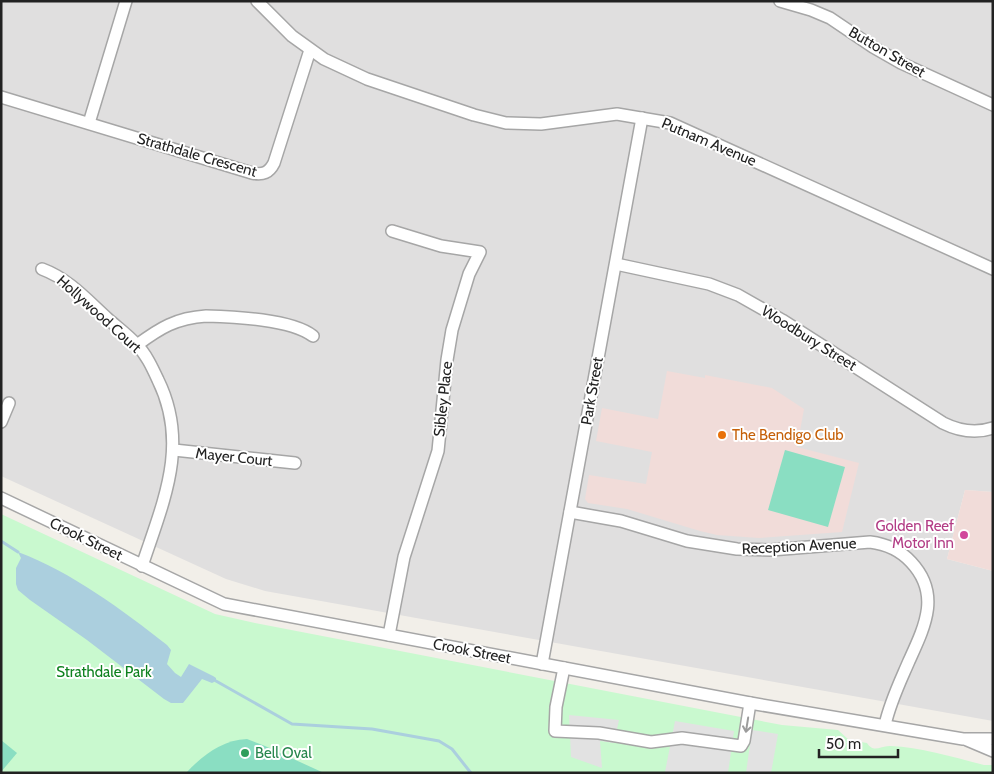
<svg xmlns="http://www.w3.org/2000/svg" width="994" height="774" font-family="Cabin,sans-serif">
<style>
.residential{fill:#e0dfdf}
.commercial{fill:#f1dcd9}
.park{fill:#c9f9cf}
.pitch{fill:#8adec2}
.parking{fill:#e2e2e2}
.water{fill:#abcfde}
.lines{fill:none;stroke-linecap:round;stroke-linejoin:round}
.stream{stroke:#abcfde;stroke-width:3}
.minor-casing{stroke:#a6a6a6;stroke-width:14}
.minor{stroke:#fff;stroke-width:11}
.oneway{stroke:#9c9c9c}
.food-dot{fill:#e8710a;stroke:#fff;stroke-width:2}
.hotel-dot{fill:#d1479c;stroke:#fff;stroke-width:2}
.leisure-dot{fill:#2e9e5b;stroke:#fff;stroke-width:2}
.labels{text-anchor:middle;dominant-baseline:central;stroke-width:4;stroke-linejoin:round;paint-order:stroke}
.street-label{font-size:15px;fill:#222;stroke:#fff}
.food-label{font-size:15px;fill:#c56008;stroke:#fff;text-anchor:start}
.hotel-label{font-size:15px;fill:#b23c85;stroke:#fff;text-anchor:end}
.park-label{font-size:15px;fill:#0e811e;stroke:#fff}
.leisure-label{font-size:15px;fill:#27864d;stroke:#fff;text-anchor:start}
</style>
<rect width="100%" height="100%" fill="#f2efe9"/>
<path class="residential" d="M 1,1 L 993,1 L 993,492 L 965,490 L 947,559 L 993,571 L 993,721 L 265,591 L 226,579 L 1,476 Z"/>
<g class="commercial">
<path d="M 667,371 L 705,378 L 705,375 L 772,388 L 804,409 L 797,447 L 859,463 L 842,532 L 759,538 L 717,535 L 700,531 L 627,509 L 588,503 L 585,499 L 589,475 L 646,484 L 652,452 L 596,441 L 602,408 L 658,419 Z"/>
<path d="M 965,490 L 993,492 L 993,571 L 947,559 Z"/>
</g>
<path class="park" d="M 1,514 L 215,614 L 255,623 L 782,725 L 838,730 L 849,740 L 867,743 C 874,754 881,745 891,746 C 920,747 956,758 984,765 L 993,765 L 993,773 L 1,773 Z"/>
<g class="pitch">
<path d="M 785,450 L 845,467 L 828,527 L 768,510 Z"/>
<path d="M 247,739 L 265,746 L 324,773 L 186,773 C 203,755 222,740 247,739 Z"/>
<path d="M 1,740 L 17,753 L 1,772 Z"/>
</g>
<g class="parking">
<path d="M 569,715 L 619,720 L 614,743 L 600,741 L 602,768 L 571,757 Z"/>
<path d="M 675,721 L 734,731 L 728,773 L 665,772 Z"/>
<path d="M 752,730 L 778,734 L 771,773 L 746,773 Z"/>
</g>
<path class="water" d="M 18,552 C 73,573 121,609 167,645 L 171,650 L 167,664 L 175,673 L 181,677 L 189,664 L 213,676 L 216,678 L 216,681 L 212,683 L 202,679 L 183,703 L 171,703 L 164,699 L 87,640 L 30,600 L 18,590 L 16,584 L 16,568 L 21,558 Z"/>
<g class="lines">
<g class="stream">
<path d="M 1,541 L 18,552"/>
<path d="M 216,681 L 292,724 L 372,729 L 439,741 L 452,749 L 471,773"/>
</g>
<defs>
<g id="minor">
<path d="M 257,1 L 292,36 L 324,59 L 367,79 L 474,115 L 506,123 L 541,124 L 617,114 L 670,123 L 993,269"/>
<path d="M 780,1 L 811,10 L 830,18 L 873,47 L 901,63 L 993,105"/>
<path d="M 1,97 L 252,173 C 263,175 269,173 274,163 L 310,50"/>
<path d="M 89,123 L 126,1"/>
<path d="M 616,264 L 709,284 L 738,295 L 782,320 L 943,423 C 959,431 975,434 993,428"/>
<path d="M 42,269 C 69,279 87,300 108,319 C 117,327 128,335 136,344 C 146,354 152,367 158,380 C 190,445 163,502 142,566"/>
<path d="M 137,345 C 160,328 176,318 206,316 C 235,317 291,319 313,336"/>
<path d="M 1,422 L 9,403"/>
<path d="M 174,450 L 295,463"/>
<path d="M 1,498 L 224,604 L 750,703 L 963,739 L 993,739"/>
<path d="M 570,512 L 621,521 L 687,541 L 737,549 L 771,550 L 870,542 C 886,544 900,550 911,562 C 941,594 925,626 909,661 C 900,682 890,702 885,725"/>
<path d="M 389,635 L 404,557 L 438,451 L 447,360 L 452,330 L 469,274 L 480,252 L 441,246 L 392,231"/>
<path d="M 542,664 L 642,118"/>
<path d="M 564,668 L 556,707 L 555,731 L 599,733 L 651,742 L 682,738 L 741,746 L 744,741 L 750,703"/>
<path d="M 967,740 L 993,751"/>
</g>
</defs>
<use href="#minor" class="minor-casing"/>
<use href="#minor" class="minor"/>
</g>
<defs><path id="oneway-shaft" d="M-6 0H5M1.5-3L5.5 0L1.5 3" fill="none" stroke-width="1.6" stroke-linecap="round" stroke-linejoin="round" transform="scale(1.25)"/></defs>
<use class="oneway" href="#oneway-shaft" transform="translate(747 725) rotate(99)"/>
<circle class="food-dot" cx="722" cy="435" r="5"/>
<circle class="hotel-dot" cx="964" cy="535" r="5"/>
<circle class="leisure-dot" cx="245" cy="753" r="5"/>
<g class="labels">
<g class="street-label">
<text transform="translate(887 52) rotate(30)">Button Street</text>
<text transform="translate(709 142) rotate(23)">Putnam Avenue</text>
<text transform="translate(197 155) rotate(16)">Strathdale Crescent</text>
<text transform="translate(99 314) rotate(42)">Hollywood Court</text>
<text transform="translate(809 338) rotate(32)">Woodbury Street</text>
<text transform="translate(592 391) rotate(-80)">Park Street</text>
<text transform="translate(443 399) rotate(-84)">Sibley Place</text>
<text transform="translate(234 457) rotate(6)">Mayer Court</text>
<text transform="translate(86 539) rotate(26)">Crook Street</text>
<text transform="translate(799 546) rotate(-3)">Reception Avenue</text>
<text transform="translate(472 651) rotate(11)">Crook Street</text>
</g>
<g class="food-label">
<text x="732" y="435">The Bendigo Club</text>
</g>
<g class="hotel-label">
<text x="954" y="526">Golden Reef<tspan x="954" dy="17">Motor Inn</tspan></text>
</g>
<g class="park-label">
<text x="104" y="672">Strathdale Park</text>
</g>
<g class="leisure-label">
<text x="255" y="753">Bell Oval</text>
</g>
</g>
<rect width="994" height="774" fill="none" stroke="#222222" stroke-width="5"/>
<path d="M819 749v8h79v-8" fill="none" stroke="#222222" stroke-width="2.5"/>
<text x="826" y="749" font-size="15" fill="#222222" stroke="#ffffff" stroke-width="4" paint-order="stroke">50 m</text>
</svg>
